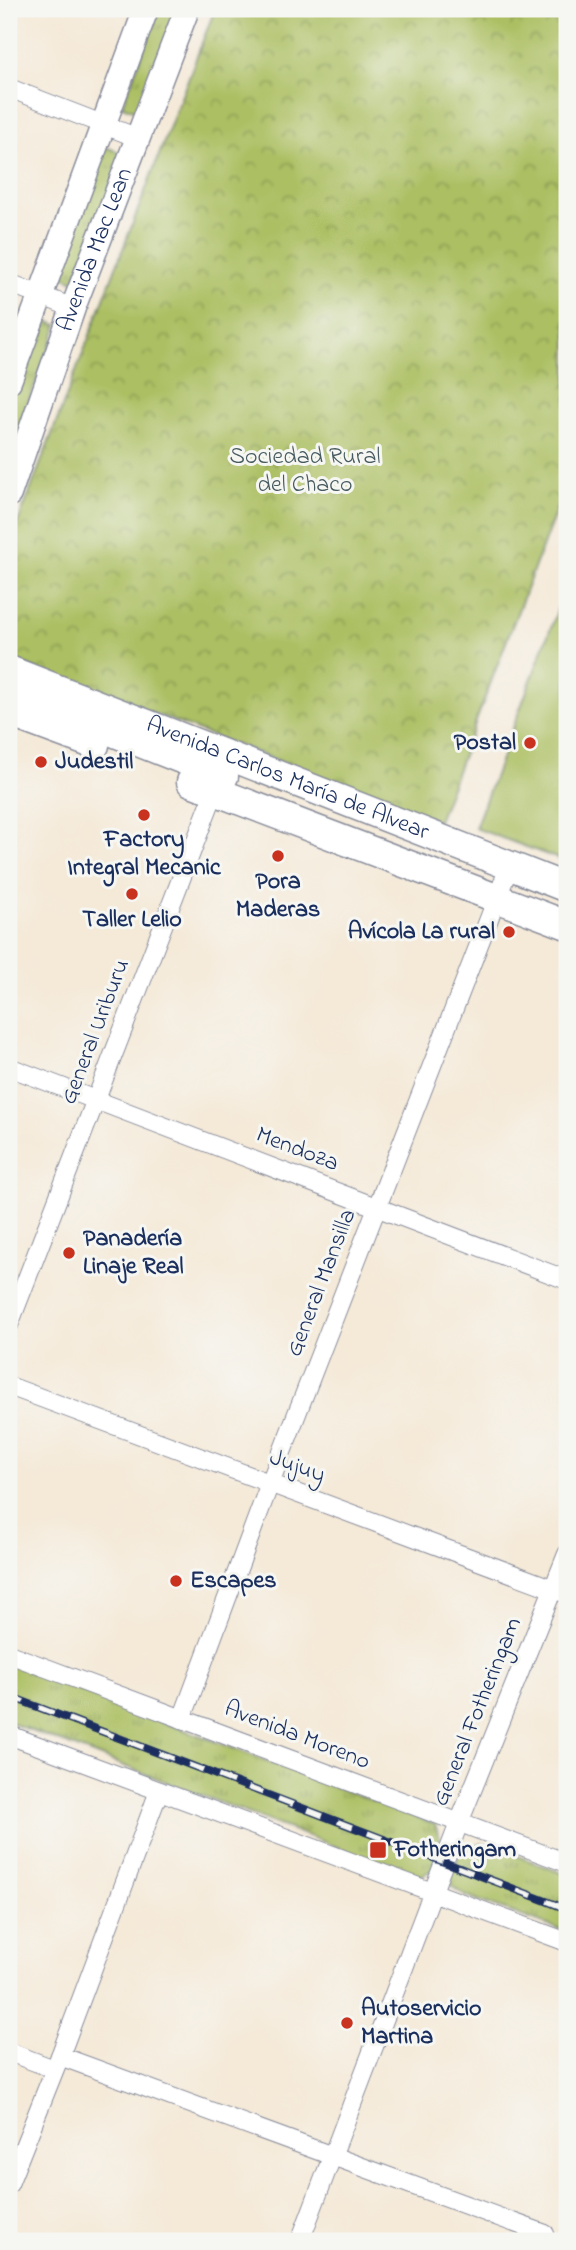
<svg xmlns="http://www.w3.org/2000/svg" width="576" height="2250" font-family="'Indie Flower',sans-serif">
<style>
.grass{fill:url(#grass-tufts);stroke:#647760;stroke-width:2}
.park{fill:url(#park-crowns);stroke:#647760;stroke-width:2}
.pitch{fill:#acbf62;stroke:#647760;stroke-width:2}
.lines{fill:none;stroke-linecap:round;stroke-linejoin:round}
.street-casing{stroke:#888c9a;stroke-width:20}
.secondary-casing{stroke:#888c9a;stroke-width:27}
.primary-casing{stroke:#888c9a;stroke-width:31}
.street{stroke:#fff;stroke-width:18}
.secondary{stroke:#fff;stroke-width:24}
.primary{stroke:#fff;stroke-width:28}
.rail-casing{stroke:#1b2f5e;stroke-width:8}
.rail{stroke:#f6f6f2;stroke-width:5;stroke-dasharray:16;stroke-linecap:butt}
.poi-dot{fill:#c8321e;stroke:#f6f6f2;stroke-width:2.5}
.labels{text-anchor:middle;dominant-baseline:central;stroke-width:6;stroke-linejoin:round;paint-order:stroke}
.street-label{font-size:24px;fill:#1b2f5e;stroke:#f6f6f2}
.park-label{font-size:24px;fill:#465a5f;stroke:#f6f6f2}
.poi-label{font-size:24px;font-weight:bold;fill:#1b2f5e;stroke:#f6f6f2;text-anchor:start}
</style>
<defs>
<pattern id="grass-tufts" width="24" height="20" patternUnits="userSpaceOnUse" patternTransform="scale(1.75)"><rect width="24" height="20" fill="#acbf62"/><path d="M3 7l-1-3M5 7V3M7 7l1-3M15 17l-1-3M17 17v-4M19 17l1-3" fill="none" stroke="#8b9c54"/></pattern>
<pattern id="park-crowns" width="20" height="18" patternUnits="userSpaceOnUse" patternTransform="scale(1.75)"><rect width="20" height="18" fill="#acbf62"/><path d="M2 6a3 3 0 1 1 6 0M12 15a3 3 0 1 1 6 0" fill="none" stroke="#8b9c54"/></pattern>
</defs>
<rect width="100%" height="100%" fill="#f6f6f2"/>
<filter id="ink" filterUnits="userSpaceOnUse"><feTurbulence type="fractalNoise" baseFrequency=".0143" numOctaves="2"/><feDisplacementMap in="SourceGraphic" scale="14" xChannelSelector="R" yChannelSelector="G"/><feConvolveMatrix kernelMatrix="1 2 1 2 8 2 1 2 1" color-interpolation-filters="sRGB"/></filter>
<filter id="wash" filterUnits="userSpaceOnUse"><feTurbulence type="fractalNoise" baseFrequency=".00686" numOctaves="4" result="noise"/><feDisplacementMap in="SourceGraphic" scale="28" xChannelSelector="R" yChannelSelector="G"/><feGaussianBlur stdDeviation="1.57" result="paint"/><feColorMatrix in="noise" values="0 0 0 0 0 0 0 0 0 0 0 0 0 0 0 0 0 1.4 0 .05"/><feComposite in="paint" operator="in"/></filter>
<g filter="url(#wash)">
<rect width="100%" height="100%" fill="#f5e9d7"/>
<g class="grass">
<path d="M 159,9 L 178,9 L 139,112 L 122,106 Z"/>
<path d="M 106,147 L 123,154 L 74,281 L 58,274 Z"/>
<path d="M 41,319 L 58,325 L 9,452 L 9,403 Z"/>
<path d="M 9,1664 L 435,1824 L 441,1843 L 434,1868 L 418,1878 L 9,1722 Z"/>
<path d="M 483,1843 L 567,1875 L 567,1932 L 466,1896 L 449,1884 L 461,1848 Z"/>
</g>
<path class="park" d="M 215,9 L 567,9 L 567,482 L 438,821 L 9,659 L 9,546 Z"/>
<path class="pitch" d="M 567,585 L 567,862 L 475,828 Z"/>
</g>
<g filter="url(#ink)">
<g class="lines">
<defs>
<g id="street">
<path d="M 9,88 L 138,138"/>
<path d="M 9,283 L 73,308"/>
<path d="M 9,1067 L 567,1280"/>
<path d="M 9,1325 L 218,783"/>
<path d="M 9,1386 L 567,1594"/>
<path d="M 9,1654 L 567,1863"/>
<path d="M 182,1719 L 270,1483 L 509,867"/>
<path d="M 9,1735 L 567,1942"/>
<path d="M 9,2052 L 54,2069"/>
<path d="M 60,2056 L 545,2234"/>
<path d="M 9,2184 L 60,2056 L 159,1791"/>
<path d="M 300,2241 L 459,1823 L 567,1554"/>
</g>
<g id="secondary">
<path d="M 9,381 L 146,9"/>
<path id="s1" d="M 9,494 L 73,308 L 187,9"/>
</g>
<g id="primary">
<path id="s2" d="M 9,670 L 567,888"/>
<path d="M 9,691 L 224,776"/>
<path d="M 9,713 L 95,745"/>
<path d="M 191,782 L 567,925"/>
</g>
</defs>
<use href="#street" class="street-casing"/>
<use href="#secondary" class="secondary-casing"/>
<use href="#primary" class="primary-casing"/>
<use href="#street" class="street"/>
<use href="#secondary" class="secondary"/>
<use href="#primary" class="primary"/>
<defs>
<path id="rail" d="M 9,1696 L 567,1909"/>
</defs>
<use href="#rail" class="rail-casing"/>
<use href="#rail" class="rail"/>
</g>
</g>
<g class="poi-dot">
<circle cx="530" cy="743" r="7"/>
<circle cx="41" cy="762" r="7"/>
<circle cx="144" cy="815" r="7"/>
<circle cx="278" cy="856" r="7"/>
<circle cx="132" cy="894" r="7"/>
<circle cx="509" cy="932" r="7"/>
<circle cx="69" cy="1253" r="7"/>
<circle cx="176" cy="1581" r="7"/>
<rect x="369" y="1841" width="18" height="18" rx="3.5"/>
<circle cx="347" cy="2023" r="7"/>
</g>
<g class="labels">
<g class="street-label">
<text stroke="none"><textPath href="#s1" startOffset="259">Avenida Mac Lean</textPath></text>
<text stroke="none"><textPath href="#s2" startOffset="299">Avenida Carlos María de Alvear</textPath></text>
<text transform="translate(96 1032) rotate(-69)">General Uriburu</text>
<text transform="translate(297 1150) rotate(21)">Mendoza</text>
<text transform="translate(322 1283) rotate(-69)">General Mansilla</text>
<text transform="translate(297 1467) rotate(20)">Jujuy</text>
<text transform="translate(478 1712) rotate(-68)">General Fotheringam</text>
<text transform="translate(297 1736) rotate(21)">Avenida Moreno</text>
</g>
<g class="park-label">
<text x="305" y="457">Sociedad Rural<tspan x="305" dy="28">del Chaco</tspan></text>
</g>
<g class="poi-label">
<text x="516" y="743" text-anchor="end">Postal</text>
<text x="55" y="762">Judestil</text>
<text x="144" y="840" text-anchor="middle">Factory<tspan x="144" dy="28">Integral Mecanic</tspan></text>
<text x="278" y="882" text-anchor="middle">Pora<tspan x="278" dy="28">Maderas</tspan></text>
<text x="132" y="920" text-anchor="middle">Taller Lelio</text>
<text x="495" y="932" text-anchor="end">Avícola La rural</text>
<text x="83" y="1239">Panadería<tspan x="83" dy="28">Linaje Real</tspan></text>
<text x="190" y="1581">Escapes</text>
<text x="394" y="1850">Fotheringam</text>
<text x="361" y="2009">Autoservicio<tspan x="361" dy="28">Martina</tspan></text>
</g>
</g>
<rect width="576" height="2250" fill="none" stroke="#f6f6f2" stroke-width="35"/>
</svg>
